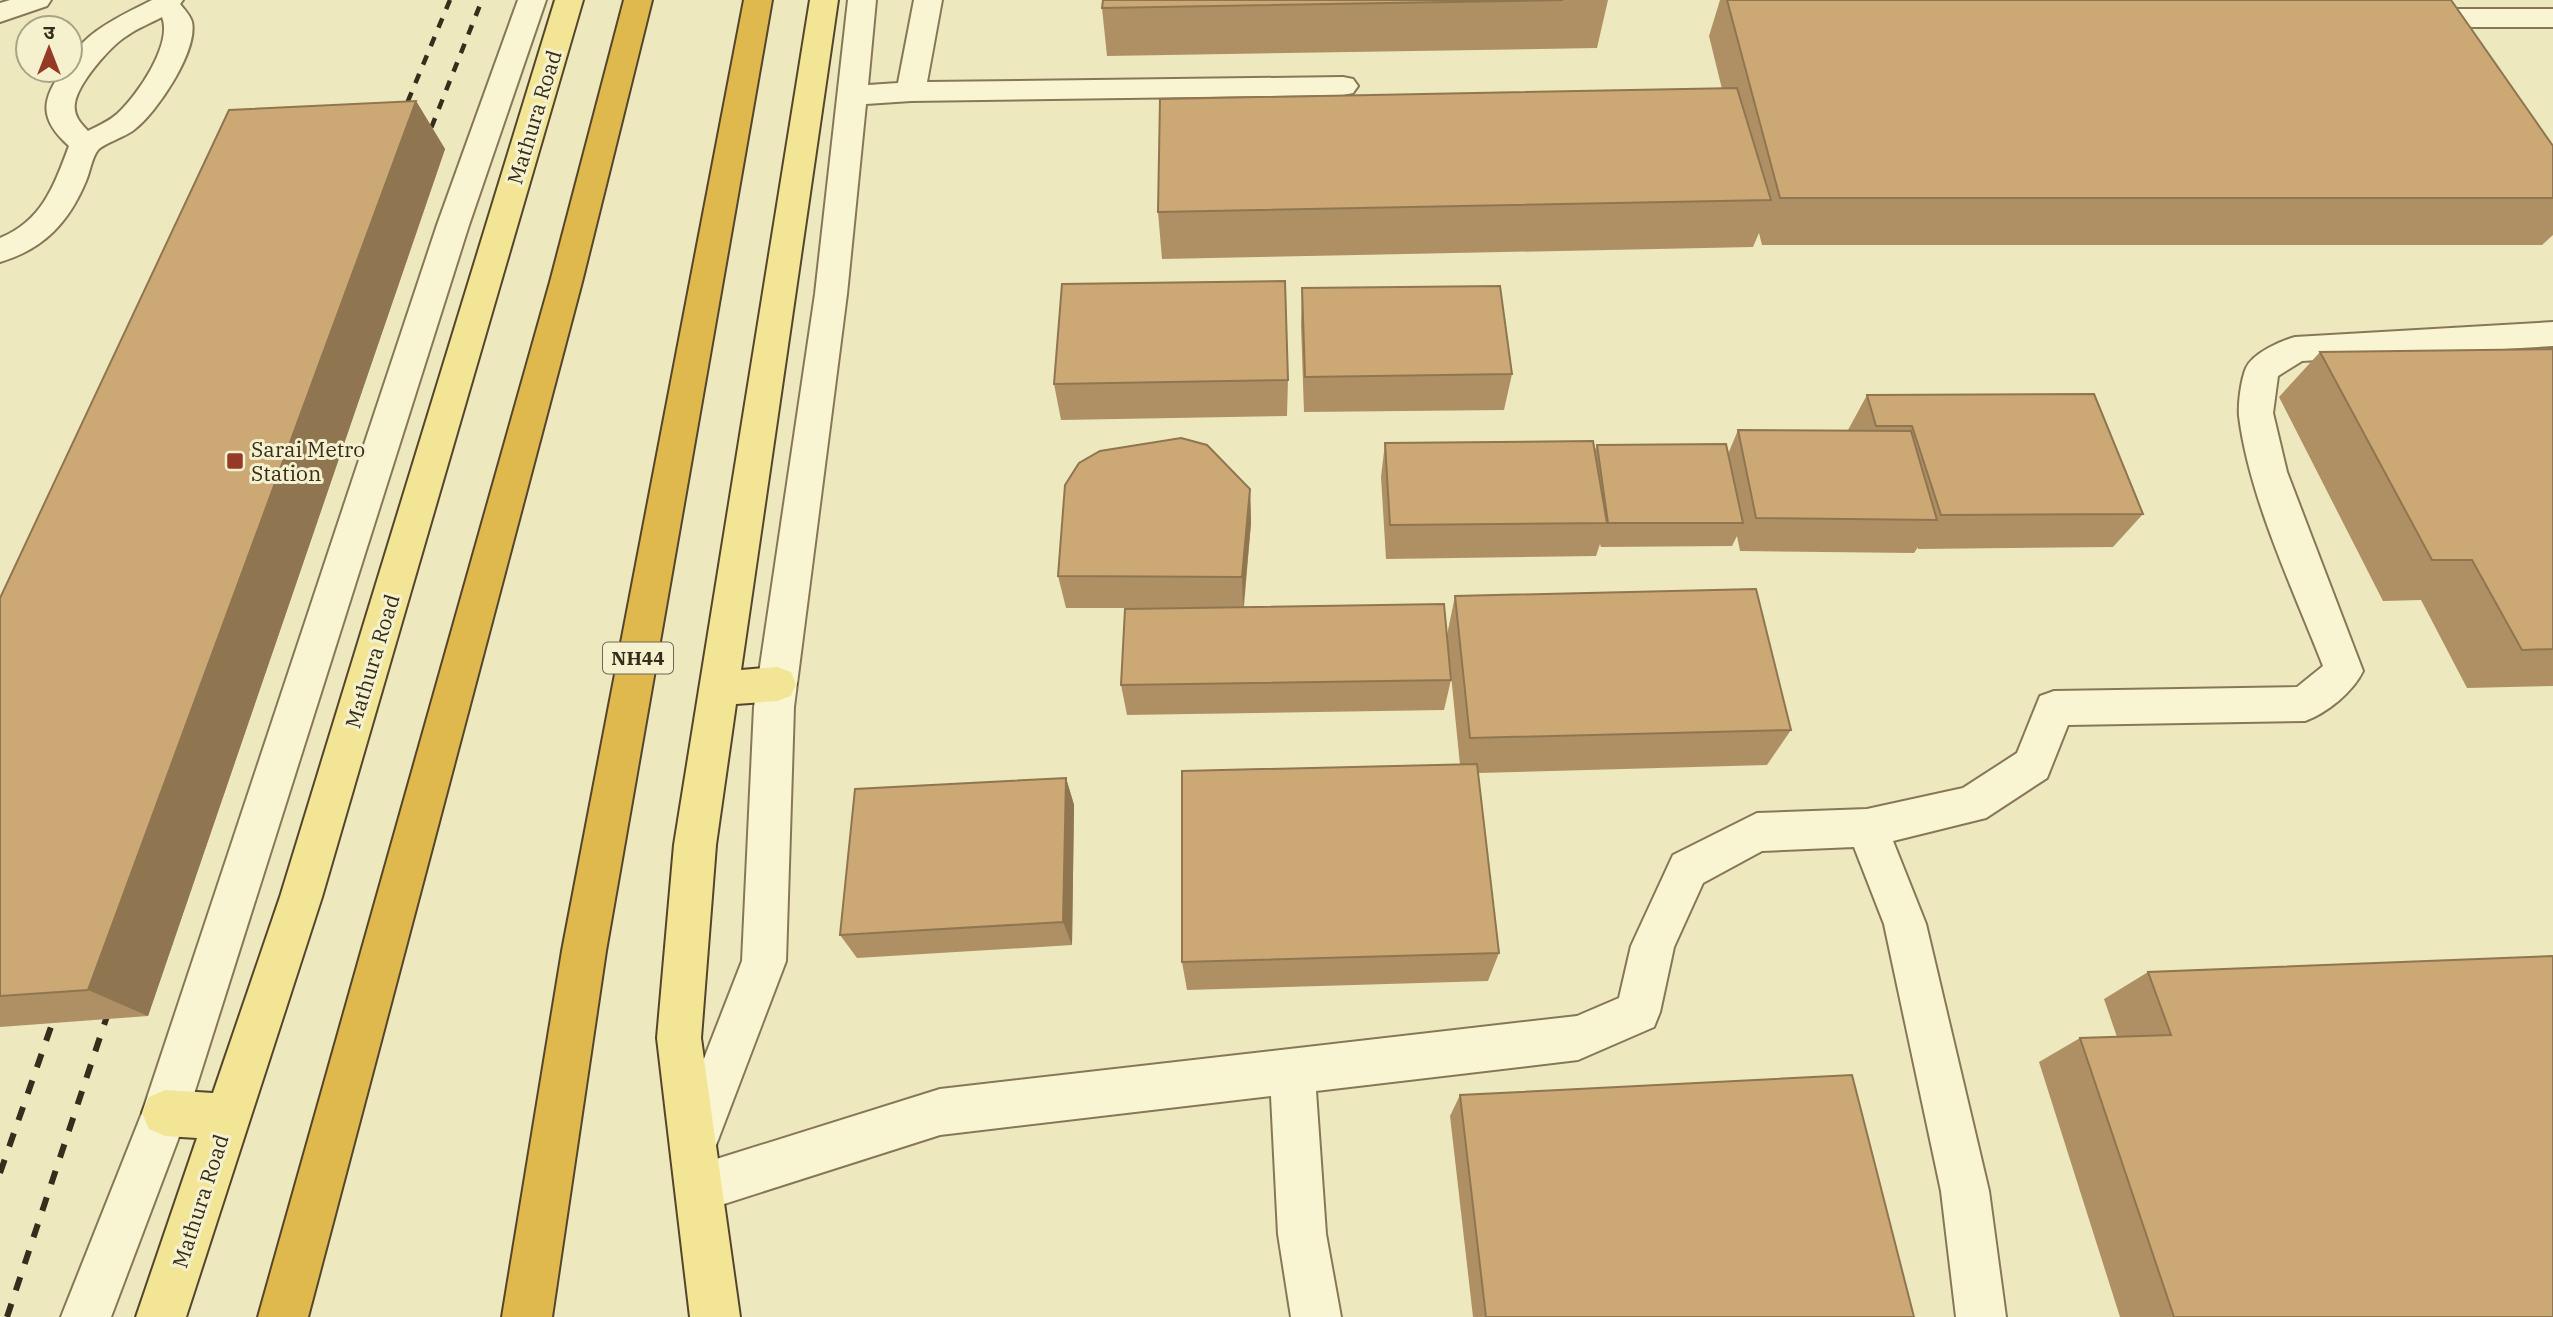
<svg xmlns="http://www.w3.org/2000/svg" width="2553" height="1317" font-family="'IBM Plex Serif','Noto Sans Devanagari',serif">
<style>
.lines{fill:none;stroke-linecap:round;stroke-linejoin:round}
.minor-casing{stroke:#867857;stroke-width:4}
.major-casing{stroke:#54452c;stroke-width:4}
.highway-casing{stroke:#54452c;stroke-width:4}
.minor{fill:#f9f4d2;fill-rule:evenodd}
.major{fill:#f2e595;fill-rule:evenodd}
.highway{fill:#dfb84e;fill-rule:evenodd}
.rail-far1{stroke:#362d1c;stroke-width:4.5;stroke-dasharray:10 10;stroke-linecap:butt}
.rail{stroke:#362d1c;stroke-width:6;stroke-dasharray:14 14;stroke-linecap:butt}
.wall{fill:#af9064}
.shaded-wall{fill:#8f7651}
.building{fill:#cca874;stroke:#8f7651;stroke-width:2}
.poi-dot{fill:#953a27;stroke:#f5f1ce;stroke-width:2.5}
.labels{text-anchor:middle;dominant-baseline:central;stroke-width:6;stroke-linejoin:round;paint-order:stroke}
.shield{fill:#f5f1ce;stroke:#6f6851;stroke-width:2}
.shield-label{font-size:19px;font-weight:bold;fill:#362d1c}
.street-label{font-size:21px;fill:#362d1c;stroke:#f5f1ce}
.poi-label{font-size:21px;fill:#362d1c;stroke:#f5f1ce;text-anchor:start}
</style>
<rect width="100%" height="100%" fill="#eee8bf"/>
<g class="lines">
<defs>
<g id="minor">
<path d="M 10,0 L 51,0 L 47,6 L 0,22 L 0,3 Z"/>
<path d="M 152,0 L 183,0 L 180,4 C 184,9 190,15 192,22 C 198,51 157,112 135,129 C 126,137 104,143 98,150 C 92,157 90,172 86,181 C 69,222 44,249 0,262 L 0,238 C 42,221 54,186 69,146 C 40,120 40,101 63,70 L 70,70 C 70,37 127,13 152,0 ZM 162,17 C 173,44 137,96 117,114 C 109,121 98,126 88,131 C 80,123 73,115 75,103 C 78,83 111,45 128,35 C 138,28 151,23 162,17 Z"/>
<path d="M 518,0 L 546,0 L 469,225 L 188,1113 L 111,1317 L 61,1317 L 142,1113 L 437,225 Z"/>
<path d="M 848,0 L 876,0 L 868,85 L 898,83 L 914,0 L 942,0 L 927,82 L 1343,77 L 1353,79 L 1358,86 L 1353,93 L 1343,95 L 911,101 L 866,104 L 847,294 L 794,707 L 786,961 L 710,1161 L 940,1089 L 1577,1016 L 1619,998 L 1631,946 L 1673,855 L 1757,813 L 1867,809 L 1963,788 L 2017,753 L 2040,696 L 2054,691 L 2297,687 L 2323,666 C 2293,589 2249,497 2239,416 C 2238,403 2241,380 2246,368 C 2253,353 2280,341 2295,337 L 2553,322 L 2553,346 L 2302,361 L 2278,376 L 2273,413 L 2287,472 L 2363,671 C 2353,692 2327,713 2305,721 L 2068,725 L 2047,778 L 1986,818 L 1893,841 L 1926,924 L 1989,1191 L 2006,1317 L 1956,1317 L 1941,1191 L 1884,924 L 1854,847 L 1762,851 L 1703,883 L 1674,947 L 1660,1012 L 1654,1027 L 1578,1060 L 1316,1091 L 1326,1234 L 1341,1317 L 1291,1317 L 1278,1234 L 1271,1096 L 940,1135 L 699,1212 L 682,1205 L 675,1188 L 682,1171 L 690,1168 L 677,1162 L 670,1146 L 742,961 L 754,707 L 815,294 Z"/>
<path d="M 2412,9 L 2553,9 L 2553,27 L 2412,27 L 2402,24 L 2398,18 L 2402,12 Z"/>
</g>
<g id="major">
<path d="M 555,0 L 583,0 L 322,897 L 186,1317 L 136,1317 L 197,1138 L 165,1136 L 149,1129 L 142,1113 L 149,1097 L 165,1090 L 213,1093 L 280,897 Z"/>
<path d="M 810,0 L 838,0 L 741,670 L 777,667 L 791,672 L 796,684 L 791,696 L 777,701 L 736,704 L 716,845 L 701,1038 L 740,1317 L 690,1317 L 657,1038 L 674,845 Z"/>
</g>
<g id="highway">
<path d="M 624,0 L 652,0 L 582,282 L 308,1317 L 258,1317 L 550,282 Z"/>
<path d="M 744,0 L 772,0 L 606,951 L 552,1317 L 502,1317 L 562,951 Z"/>
</g>
</defs>
<use href="#minor" class="minor-casing"/>
<use href="#major" class="major-casing"/>
<use href="#highway" class="highway-casing"/>
<use href="#minor" class="minor"/>
<use href="#major" class="major"/>
<use href="#highway" class="highway"/>
<g class="rail-far1">
<path d="M 400,120 L 450,0"/>
<path d="M 424,146 L 482,0"/>
</g>
<g class="rail">
<path d="M 0,1173 L 59,1004"/>
<path d="M 7,1317 L 112,1001"/>
</g>
</g>
<g class="wall">
<path d="M 1103,0 L 1608,0 L 1597,48 L 1107,56 L 1102,8 Z"/>
<path d="M 1720,0 L 2451,0 L 2553,146 L 2553,235 L 2542,245 L 1762,245 L 1759,233 L 1753,247 L 1162,259 L 1158,212 L 1722,89 L 1709,36 Z"/>
<path d="M 416,101 L 445,149 L 148,1016 L 0,1027 L 0,598 Z"/>
<path d="M 1302,288 L 1512,374 L 1504,410 L 1304,412 L 1301,325 Z"/>
<path d="M 2553,349 L 2553,686 L 2467,688 L 2421,600 L 2383,601 L 2279,397 L 2320,352 Z"/>
<path d="M 1288,380 L 1287,416 L 1061,420 L 1054,384 Z"/>
<path d="M 1867,395 L 2143,514 L 2113,547 L 1918,549 L 1918,547 L 1914,553 L 1740,551 L 1737,536 L 1732,546 L 1601,547 L 1600,544 L 1596,556 L 1386,559 L 1381,477 L 1385,443 L 1595,450 L 1597,445 L 1728,454 L 1738,430 L 1848,430 Z"/>
<path d="M 1250,489 L 1251,523 L 1244,607 L 1451,680 L 1444,710 L 1127,715 L 1121,685 L 1141,608 L 1066,608 L 1058,576 Z"/>
<path d="M 1455,596 L 1791,730 L 1767,765 L 1478,773 L 1499,953 L 1488,981 L 1187,990 L 1182,962 L 1460,765 L 1447,635 Z"/>
<path d="M 1066,778 L 1074,805 L 1072,945 L 857,958 L 840,935 Z"/>
<path d="M 2148,972 L 2553,1317 L 2120,1317 L 2039,1062 L 2080,1038 L 2117,1037 L 2104,999 Z"/>
<path d="M 1460,1095 L 1914,1317 L 1473,1317 L 1450,1116 Z"/>
</g>
<g class="shaded-wall">
<path d="M 416,101 L 445,149 L 148,1016 L 88,990 Z"/>
<path d="M 1250,489 L 1251,523 L 1243,609 L 1242,577 Z"/>
<path d="M 1066,778 L 1074,805 L 1072,945 L 1063,922 Z"/>
</g>
<g class="building">
<path d="M 1103,0 L 1563,0 L 1102,8 Z"/>
<path d="M 1727,0 L 2451,0 L 2553,146 L 2553,198 L 1780,198 Z"/>
<path d="M 1737,88 L 1771,200 L 1158,212 L 1160,99 Z"/>
<path d="M 416,101 L 88,990 L 0,996 L 0,598 L 229,110 Z"/>
<path d="M 1285,281 L 1288,380 L 1054,384 L 1062,284 Z"/>
<path d="M 1500,286 L 1512,374 L 1305,377 L 1302,288 Z"/>
<path d="M 2553,349 L 2553,649 L 2522,650 L 2472,560 L 2432,560 L 2320,352 Z"/>
<path d="M 2094,394 L 2143,514 L 1941,515 L 1912,426 L 1876,426 L 1867,395 Z"/>
<path d="M 1738,430 L 1911,431 L 1937,520 L 1756,518 Z"/>
<path d="M 1181,438 L 1207,445 L 1250,489 L 1242,577 L 1058,576 L 1065,485 L 1079,463 L 1100,451 Z"/>
<path d="M 1593,441 L 1607,523 L 1390,525 L 1385,443 Z"/>
<path d="M 1726,444 L 1743,523 L 1608,523 L 1597,445 Z"/>
<path d="M 1756,589 L 1791,730 L 1470,738 L 1455,596 Z"/>
<path d="M 1444,604 L 1451,680 L 1121,685 L 1125,609 Z"/>
<path d="M 1477,764 L 1499,953 L 1182,962 L 1182,771 Z"/>
<path d="M 1066,778 L 1063,922 L 840,935 L 855,789 Z"/>
<path d="M 2553,956 L 2553,1317 L 2174,1317 L 2080,1038 L 2171,1035 L 2148,972 Z"/>
<path d="M 1852,1075 L 1914,1317 L 1486,1317 L 1460,1095 Z"/>
</g>
<rect class="poi-dot" x="226" y="452" width="18" height="18" rx="3.5"/>
<g class="labels">
<rect class="shield" x="603" y="642.5" width="70" height="31" rx="5"/>
<g class="shield-label">
<text x="638" y="658">NH44</text>
</g>
<g class="street-label">
<text transform="translate(534 117) rotate(-73)">Mathura Road</text>
<text transform="translate(372 661) rotate(-73)">Mathura Road</text>
<text transform="translate(200 1201) rotate(-72)">Mathura Road</text>
</g>
<g class="poi-label">
<text x="251" y="449">Sarai Metro<tspan x="251" dy="24">Station</tspan></text>
</g>
</g>
<g transform="translate(49 49)"><circle r="33" fill="#f5f1ce" stroke="#a9a387" stroke-width="2"/>
<path d="M0-5L12 26L0 18L-12 26Z" fill="#953a27"/>
<text y="-10" font-size="19" font-weight="bold" text-anchor="middle" fill="#362d1c">उ</text>
</g>
</svg>
